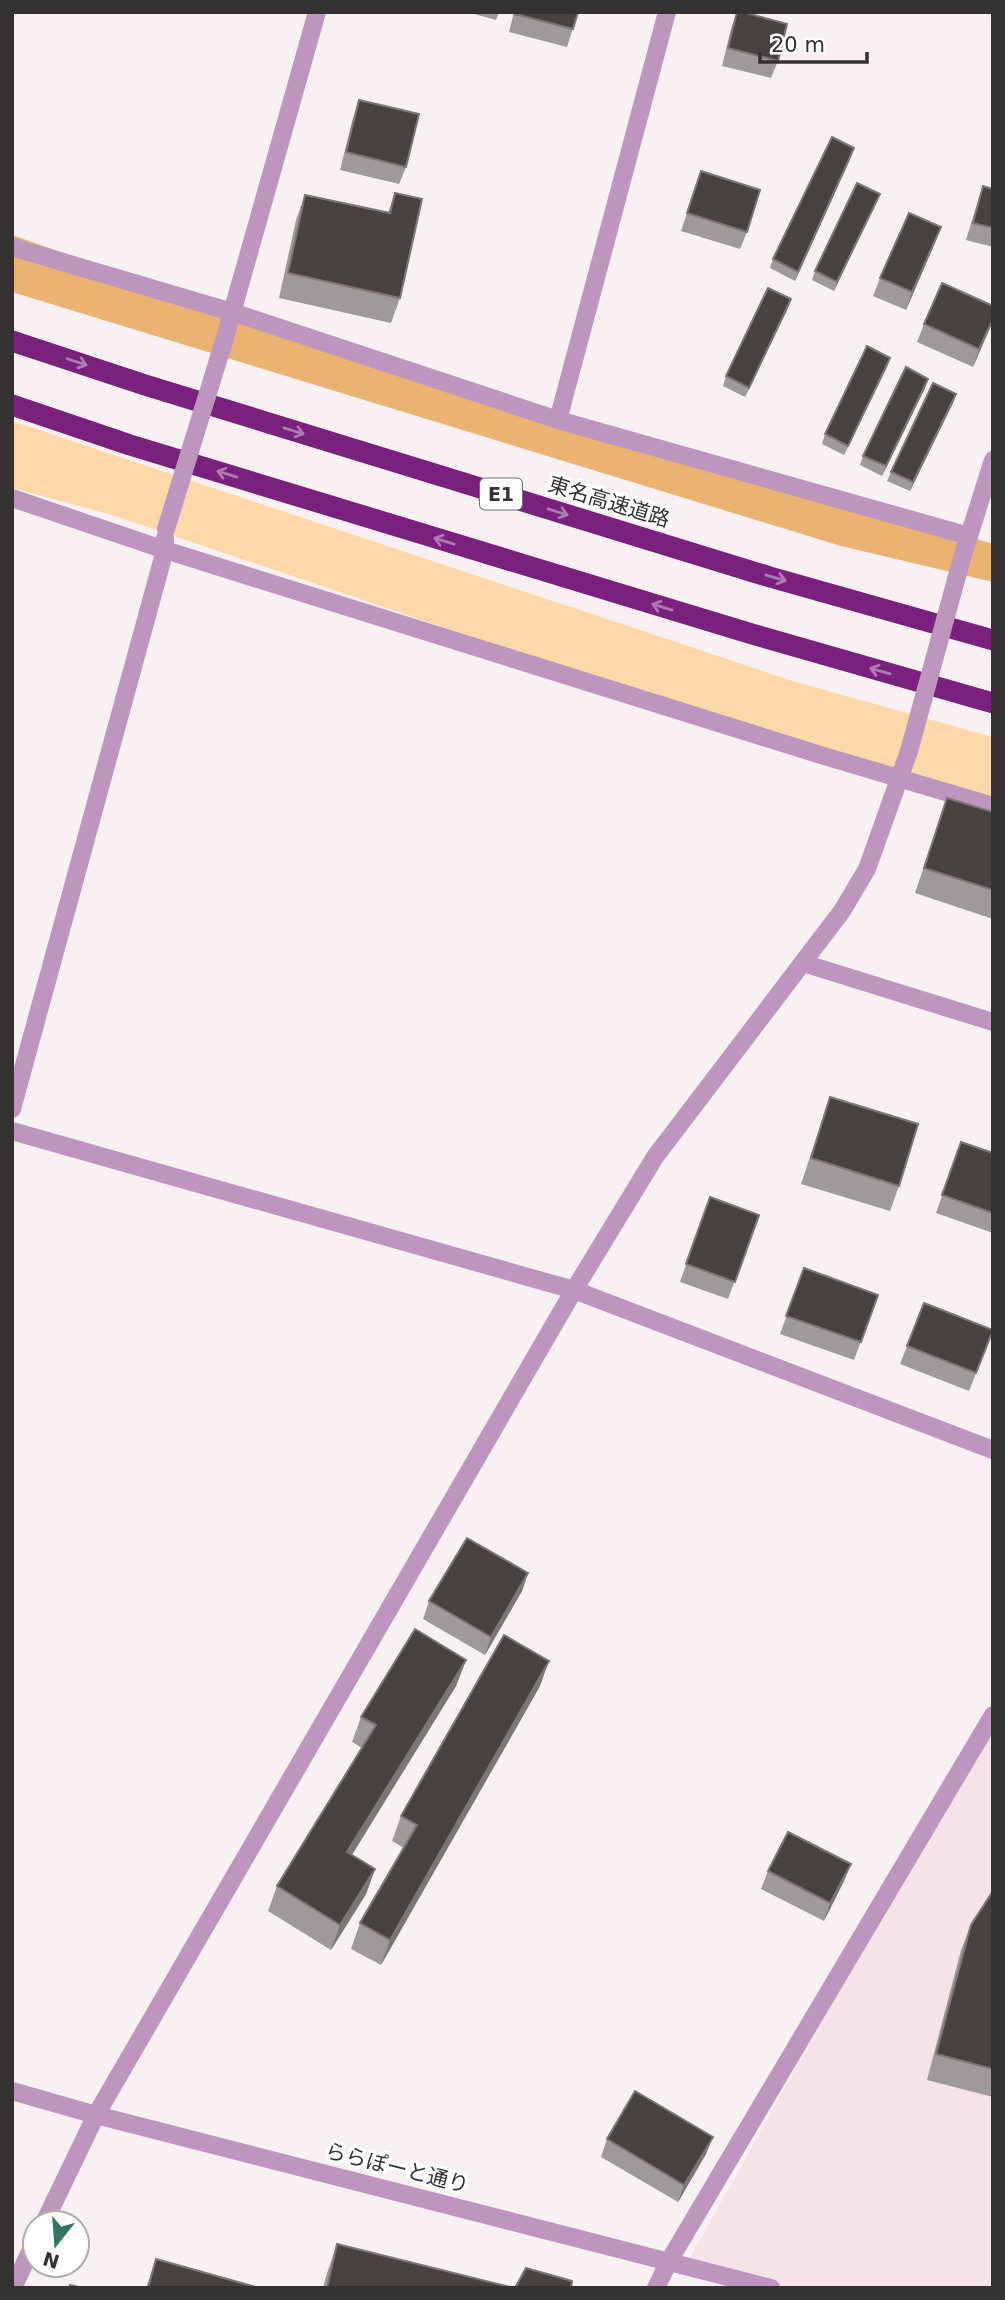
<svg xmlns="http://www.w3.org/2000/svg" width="1005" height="2300" font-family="'DejaVu Sans','Noto Sans JP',sans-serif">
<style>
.built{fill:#f4e3e7}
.green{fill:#ffd8aa}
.forest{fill:#eab371}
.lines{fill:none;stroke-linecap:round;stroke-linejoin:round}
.minor{stroke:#be95be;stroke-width:18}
.highway{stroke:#7a207d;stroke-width:21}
.minor-bridge{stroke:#be95be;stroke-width:18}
.wall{fill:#a09999}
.shaded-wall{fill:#7d7675}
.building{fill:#484240;stroke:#7d7675;stroke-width:2}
.oneway{stroke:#af79b1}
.labels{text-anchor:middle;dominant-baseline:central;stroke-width:7;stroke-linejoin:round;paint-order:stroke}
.shield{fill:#fff;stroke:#716f70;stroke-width:2}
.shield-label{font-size:19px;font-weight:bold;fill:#343132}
.street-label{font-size:21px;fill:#343132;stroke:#fff}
</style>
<rect width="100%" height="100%" fill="#f8f0f2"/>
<path class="built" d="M 993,1715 L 993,2288 L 770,2288 L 686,2265 Z"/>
<path class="green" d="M 12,421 L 796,682 L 993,737 L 993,806 L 824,756 L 112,515 L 12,488 Z"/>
<path class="forest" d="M 12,235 L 232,312 L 993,544 L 993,582 L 841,546 L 12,292 Z"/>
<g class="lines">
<g class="minor">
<path d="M 12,247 L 232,312 L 558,420 L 969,536"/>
<path d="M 224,341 L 317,12"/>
<path d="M 558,420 L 667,12"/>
<path d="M 12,498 L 165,550 L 824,756 L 993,806"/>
<path d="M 962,558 L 993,460"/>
<path d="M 803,963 L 993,1022"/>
<path d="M 12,1109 L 165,550 L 165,538"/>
<path d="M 12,1131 L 574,1290 L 993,1450"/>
<path d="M 12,2091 L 96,2115 L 771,2288"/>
<path d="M 44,2223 L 96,2115 L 574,1290 L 655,1157 L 842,911 L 867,869 L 909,751"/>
<path d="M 13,2288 L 35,2241"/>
<path d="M 656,2288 L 669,2261 L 993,1715"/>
</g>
<g class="highway">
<path d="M 12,341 L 145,385 L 770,577 L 993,640"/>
<path d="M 12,405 L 130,445 L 752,634 L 993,703"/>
</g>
<g class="minor-bridge">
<path d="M 166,529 L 224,341"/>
<path d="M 909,751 L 962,558"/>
</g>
</g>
<g class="wall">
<path d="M 467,12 L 499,12 L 496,20 Z"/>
<path d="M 514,12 L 578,12 L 567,47 L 509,32 Z"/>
<path d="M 737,12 L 778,61 L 771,78 L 722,66 L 731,29 Z"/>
<path d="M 359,100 L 406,167 L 399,184 L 340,170 L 353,118 Z"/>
<path d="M 851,157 L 795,281 L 770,268 L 773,259 Z"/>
<path d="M 701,171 L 747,232 L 740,249 L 681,231 Z"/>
<path d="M 983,186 L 993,189 L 993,247 L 966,240 L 977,204 Z"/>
<path d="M 395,193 L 400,298 L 391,323 L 279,298 L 296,220 L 305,195 L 388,213 Z"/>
<path d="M 876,203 L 834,291 L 812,280 L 815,271 Z"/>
<path d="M 941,227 L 934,245 L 906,310 L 873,296 L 880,278 Z"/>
<path d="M 788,308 L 745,397 L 723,386 L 726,376 Z"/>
<path d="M 993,319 L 993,321 L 973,367 L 917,342 L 924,324 Z"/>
<path d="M 887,367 L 844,455 L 822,444 L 825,434 Z"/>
<path d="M 925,388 L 882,476 L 860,465 L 863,456 Z"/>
<path d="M 953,403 L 910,491 L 887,481 L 891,472 Z"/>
<path d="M 947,798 L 993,812 L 993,919 L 915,893 Z"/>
<path d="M 830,1097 L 899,1186 L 890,1211 L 801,1184 Z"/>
<path d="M 961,1142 L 993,1153 L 993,1233 L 936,1213 Z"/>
<path d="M 710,1197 L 759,1215 L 728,1299 L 680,1282 Z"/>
<path d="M 804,1268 L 878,1295 L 854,1360 L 780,1334 Z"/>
<path d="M 924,1303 L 986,1348 L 969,1391 L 900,1364 Z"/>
<path d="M 528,1573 L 522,1591 L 485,1655 L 423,1619 L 429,1601 Z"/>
<path d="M 466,1660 L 456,1686 L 352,1855 L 375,1869 L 366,1894 L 331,1950 L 268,1911 L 277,1886 L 362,1748 L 352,1742 L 361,1717 Z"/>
<path d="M 540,1686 L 381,1965 L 351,1949 L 360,1923 L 404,1848 L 392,1841 L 401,1816 Z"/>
<path d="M 768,1871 L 844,1881 L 824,1921 L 761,1889 Z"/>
<path d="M 993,1891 L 993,2097 L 927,2080 L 961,1950 L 971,1925 Z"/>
<path d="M 607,2139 L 706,2154 L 678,2202 L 601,2157 Z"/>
<path d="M 337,2244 L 514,2288 L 323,2288 L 326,2276 Z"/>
<path d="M 156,2259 L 259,2288 L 146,2288 Z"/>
</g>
<g class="shaded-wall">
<path d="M 854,148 L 851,157 L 795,281 L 798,272 Z"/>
<path d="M 880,194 L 876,203 L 834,291 L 837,282 Z"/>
<path d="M 941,227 L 934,245 L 906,310 L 912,292 Z"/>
<path d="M 791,299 L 788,308 L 745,397 L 749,388 Z"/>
<path d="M 993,319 L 991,325 L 973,367 L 979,349 Z"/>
<path d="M 890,358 L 887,367 L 844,455 L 848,446 Z"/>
<path d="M 928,379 L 925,388 L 882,476 L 886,466 Z"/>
<path d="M 956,394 L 953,403 L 910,491 L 913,482 Z"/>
<path d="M 528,1573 L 522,1591 L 485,1655 L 491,1637 Z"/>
<path d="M 466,1660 L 456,1686 L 338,1877 L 347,1852 Z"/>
<path d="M 549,1661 L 540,1686 L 381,1965 L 390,1940 Z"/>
<path d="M 851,1864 L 844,1881 L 824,1921 L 830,1903 Z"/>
<path d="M 375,1869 L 366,1894 L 331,1950 L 340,1925 Z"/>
<path d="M 713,2137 L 706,2154 L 678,2202 L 684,2185 Z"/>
</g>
<g class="building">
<path d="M 516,12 L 578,12 L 573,29 L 515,14 Z"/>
<path d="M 737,12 L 743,12 L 787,24 L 778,61 L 728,48 Z"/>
<path d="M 359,100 L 419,114 L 406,167 L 346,152 Z"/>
<path d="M 832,137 L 854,148 L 798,272 L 773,259 Z"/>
<path d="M 701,171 L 760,190 L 747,232 L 687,213 Z"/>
<path d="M 857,183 L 880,194 L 837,282 L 815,271 Z"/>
<path d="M 983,186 L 993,189 L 993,228 L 973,223 Z"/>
<path d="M 395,193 L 422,199 L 400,298 L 288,273 L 305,195 L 390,213 Z"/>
<path d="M 909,213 L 941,227 L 912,292 L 880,278 Z"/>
<path d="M 942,283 L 993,306 L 993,319 L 979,349 L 924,324 Z"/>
<path d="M 768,288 L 791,299 L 749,388 L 726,376 Z"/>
<path d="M 867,346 L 890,358 L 848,446 L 825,434 Z"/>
<path d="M 906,367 L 928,379 L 886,466 L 863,456 Z"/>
<path d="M 933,383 L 956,394 L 913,482 L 891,472 Z"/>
<path d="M 947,798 L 993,812 L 993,890 L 924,868 Z"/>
<path d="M 830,1097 L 918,1124 L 899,1186 L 811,1158 Z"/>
<path d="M 961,1142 L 993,1153 L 993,1213 L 942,1195 Z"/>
<path d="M 710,1197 L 759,1215 L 735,1282 L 686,1264 Z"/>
<path d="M 804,1268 L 878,1295 L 861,1342 L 786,1316 Z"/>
<path d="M 924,1303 L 993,1330 L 976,1373 L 907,1346 Z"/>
<path d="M 467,1538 L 528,1573 L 491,1637 L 429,1601 Z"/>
<path d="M 415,1629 L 466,1660 L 347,1852 L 375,1869 L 340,1925 L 277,1886 L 376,1725 L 361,1717 Z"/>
<path d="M 504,1635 L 549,1661 L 390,1940 L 360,1923 L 417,1825 L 401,1816 Z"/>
<path d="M 788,1832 L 851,1864 L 830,1903 L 768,1871 Z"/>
<path d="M 993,1891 L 993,2069 L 936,2054 L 971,1925 Z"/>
<path d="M 635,2091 L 713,2137 L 684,2185 L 607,2139 Z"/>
<path d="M 337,2244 L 514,2288 L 327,2288 Z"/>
<path d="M 156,2259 L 259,2288 L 148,2288 Z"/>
<path d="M 526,2268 L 572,2281 L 571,2288 L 515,2288 Z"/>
<path d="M 70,2285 L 82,2288 L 69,2288 Z"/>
</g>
<defs><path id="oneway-shaft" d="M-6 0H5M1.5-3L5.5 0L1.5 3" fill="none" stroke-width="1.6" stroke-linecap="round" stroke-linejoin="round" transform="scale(1.75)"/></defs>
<g class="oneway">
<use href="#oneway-shaft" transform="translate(77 362) rotate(18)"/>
<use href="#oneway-shaft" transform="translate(294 431) rotate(17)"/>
<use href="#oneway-shaft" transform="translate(227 474) rotate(-163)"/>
<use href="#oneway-shaft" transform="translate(558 512) rotate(17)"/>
<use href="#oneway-shaft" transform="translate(444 541) rotate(-163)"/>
<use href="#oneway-shaft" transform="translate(776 578) rotate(16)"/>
<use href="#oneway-shaft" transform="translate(662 607) rotate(-163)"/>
<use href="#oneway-shaft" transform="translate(880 671) rotate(-164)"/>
</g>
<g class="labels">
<rect class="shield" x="480" y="478.5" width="42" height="31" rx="5"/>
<g class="shield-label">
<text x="501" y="494">E1</text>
</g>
<g class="street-label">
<text transform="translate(609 502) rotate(17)">東名高速道路</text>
<text transform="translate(397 2168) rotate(14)">ららぽーと通り</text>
</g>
</g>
<rect width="1005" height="2300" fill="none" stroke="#343132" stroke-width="28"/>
<g transform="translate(56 2244) rotate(197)"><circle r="33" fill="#ffffff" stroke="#aeadad" stroke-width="2"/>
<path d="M0-5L12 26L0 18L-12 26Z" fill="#327465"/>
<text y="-10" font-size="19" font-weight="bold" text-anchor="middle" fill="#343132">N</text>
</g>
<path d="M760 52v10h107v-10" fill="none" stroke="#343132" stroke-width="3.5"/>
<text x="771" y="52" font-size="21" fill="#343132" stroke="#ffffff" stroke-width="5" paint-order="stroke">20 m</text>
</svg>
